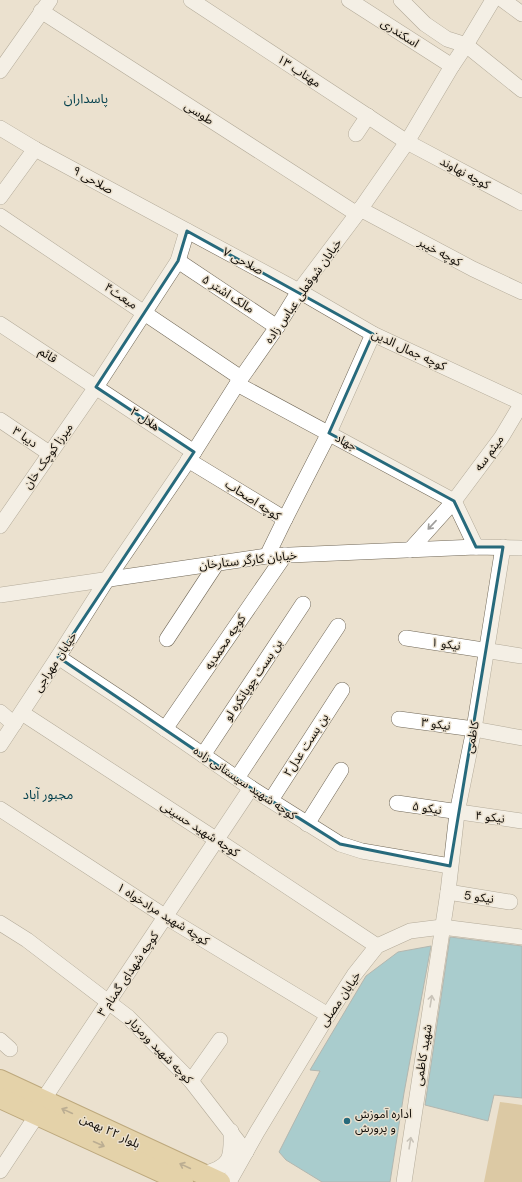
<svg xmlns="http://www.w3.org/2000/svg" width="522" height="1182" font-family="'DM Sans','Noto Sans Arabic',sans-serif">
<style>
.green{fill:#cbab6f}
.building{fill:#5ab1c9;stroke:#6d8289}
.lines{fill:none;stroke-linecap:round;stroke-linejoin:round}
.minor-casing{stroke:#716858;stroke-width:16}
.major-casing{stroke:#856319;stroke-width:22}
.minor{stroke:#fff;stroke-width:15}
.major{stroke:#dcbe7b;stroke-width:20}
.oneway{stroke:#9f9e9c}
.oneway2{stroke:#806e47}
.marked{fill:none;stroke:#276a7c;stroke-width:3;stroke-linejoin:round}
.poi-dot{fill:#276a7c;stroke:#ebe1cf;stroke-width:1.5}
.labels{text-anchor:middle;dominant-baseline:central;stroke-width:3;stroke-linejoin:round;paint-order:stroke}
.street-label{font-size:12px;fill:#100c07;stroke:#ebe1cf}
.poi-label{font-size:12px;fill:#100c07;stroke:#ebe1cf;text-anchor:start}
.neighbourhood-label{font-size:13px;fill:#023f4c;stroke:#ebe1cf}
</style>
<rect width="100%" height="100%" fill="#ebe1cf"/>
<path class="green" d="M 500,1102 L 522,1105 L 522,1182 L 484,1182 Z"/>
<g class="building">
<path d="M 450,937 L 522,946 L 522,1098 L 494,1095 L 488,1121 L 425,1105 Z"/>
<path d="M 431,946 L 404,1093 L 390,1182 L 322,1182 L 286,1160 L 279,1152 L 320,1071 L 310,1070 L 366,976 L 398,952 Z"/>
</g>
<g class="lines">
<defs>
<g id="minor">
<path d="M 191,0 L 407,142 L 522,203"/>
<path d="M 349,0 L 452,66"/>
<path d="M 401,0 L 425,24 L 447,39 L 466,45 L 522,90"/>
<path d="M 503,0 L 522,14"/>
<path d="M 41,11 L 357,214"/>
<path d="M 0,71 L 50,0"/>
<path d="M 0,128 L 35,149 L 299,291 L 373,334 L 522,403"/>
<path d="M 356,134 L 368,116"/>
<path d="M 0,197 L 35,149"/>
<path d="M 360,209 L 473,269 L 522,292"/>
<path d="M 0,216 L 241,378"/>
<path d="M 178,261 L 277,327"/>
<path d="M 0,324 L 194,452"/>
<path d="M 237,384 L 454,501"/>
<path d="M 0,420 L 49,453"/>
<path d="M 188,460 L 285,519 L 267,556"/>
<path d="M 454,501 L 476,547"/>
<path d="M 285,519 L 329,433 L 373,334"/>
<path d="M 0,526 L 96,387 L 178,261 L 187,231"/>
<path d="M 410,550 L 454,501 L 501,438 L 522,403"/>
<path d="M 0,595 L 267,556 L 476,547 L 522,548"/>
<path d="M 406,638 L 522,656"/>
<path d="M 167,639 L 217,563"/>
<path d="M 58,657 L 129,704 L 251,788 L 340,844 L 362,851 L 450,866"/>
<path d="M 0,712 L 14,724"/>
<path d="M 22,713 L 217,840 L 377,946"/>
<path d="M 399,719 L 474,729 L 522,738"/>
<path d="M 165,729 L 285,555"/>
<path d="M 0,745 L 58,657 L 108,578 L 194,452 L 237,384 L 277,327 L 299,291 L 357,214 L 407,142 L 452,66 L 466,45 L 493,0"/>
<path d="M 203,755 L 303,604"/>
<path d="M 237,778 L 338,626"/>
<path d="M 271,800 L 342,690"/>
<path d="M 397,803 L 522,821"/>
<path d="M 0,809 L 166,917 L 328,1015"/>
<path d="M 307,824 L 341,770"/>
<path d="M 448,892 L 510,902"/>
<path d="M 0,923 L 27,940 L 128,1017 L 191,1081 L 246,1152"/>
<path d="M 0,1040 L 10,1049"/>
<path d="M 191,1081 L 220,1040"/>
<path d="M 43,1100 L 251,788"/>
<path d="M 0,1171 L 37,1115"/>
<path d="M 203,1174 C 231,1167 232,1158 231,1131"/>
<path d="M 229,1182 L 257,1132 L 328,1015 L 354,975 L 377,946 L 410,931 L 442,927 L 522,937"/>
<path d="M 404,1182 L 448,892 L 457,813 L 474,729 L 503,547"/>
</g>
<g id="major">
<path d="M 0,1080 L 220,1182"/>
<path d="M 0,1098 L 183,1182"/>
</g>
</defs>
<use href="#minor" class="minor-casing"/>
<use href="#major" class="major-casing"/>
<use href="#minor" class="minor"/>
<use href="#major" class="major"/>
</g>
<defs><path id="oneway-shaft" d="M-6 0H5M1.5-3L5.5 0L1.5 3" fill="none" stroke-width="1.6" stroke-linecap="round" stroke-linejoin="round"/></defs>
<g class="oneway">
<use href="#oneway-shaft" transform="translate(432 525) rotate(133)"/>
<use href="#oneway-shaft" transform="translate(431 1001) rotate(-81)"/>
<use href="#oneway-shaft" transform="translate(410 1143) rotate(-81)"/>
</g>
<g class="oneway2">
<use href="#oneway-shaft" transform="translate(67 1111) rotate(-155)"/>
<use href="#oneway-shaft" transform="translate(99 1144) rotate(24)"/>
<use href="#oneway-shaft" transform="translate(185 1166) rotate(-155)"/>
</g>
<path d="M0 0H522V1182H0ZM 187,231 L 373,334 L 329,433 L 454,501 L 476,547 L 503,547 L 450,866 L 340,844 L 251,788 L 58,657 L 194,452 L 96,387 L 178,261 Z" fill="#ebe1cf" fill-opacity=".55" fill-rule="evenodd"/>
<path class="marked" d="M 187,231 L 373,334 L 329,433 L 454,501 L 476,547 L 503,547 L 450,866 L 340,844 L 251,788 L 58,657 L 194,452 L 96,387 L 178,261 Z"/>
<circle class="poi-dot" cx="347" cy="1121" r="4"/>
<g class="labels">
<g class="street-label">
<text transform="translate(400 33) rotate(33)">اسکندری</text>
<text transform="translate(299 71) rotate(33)">مهتاب ۱۳</text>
<text transform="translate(199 113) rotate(33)">طوسی</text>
<text transform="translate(465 173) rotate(28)">کوچه نهاوند</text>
<text transform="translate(93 180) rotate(29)">صلاحی ۹</text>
<text transform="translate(440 252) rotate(28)">کوچه خیبر</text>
<text transform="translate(243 261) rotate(28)">صلاحی ۷</text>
<text transform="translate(303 291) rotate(-55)">خیابان شوقعلی عباس زاده</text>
<text transform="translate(228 294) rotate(33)">مالک اشتر ۵</text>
<text transform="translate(121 296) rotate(34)">مبعث۴</text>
<text transform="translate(409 350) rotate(25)">کوچه جمال الدین</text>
<text transform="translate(48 355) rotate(33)">قائم</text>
<text transform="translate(145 419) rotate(34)">هلال ۲</text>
<text transform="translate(25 437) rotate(34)">دیبا ۳</text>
<text transform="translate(346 442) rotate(28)">جهاد</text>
<text transform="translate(489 453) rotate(-54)">میثم سه</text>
<text transform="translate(48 456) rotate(-55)">میرزا کوچک خان</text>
<text transform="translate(253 500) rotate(33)">کوچه اصحاب</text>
<text transform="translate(248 560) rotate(-6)">خیابان کارگر ستارخان</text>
<text transform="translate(225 642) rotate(-56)">کوچه محمدیه</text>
<text transform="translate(446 644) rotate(8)">نیکو ۱</text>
<text transform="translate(55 662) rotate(-57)">خیابان مهراجی</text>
<text transform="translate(253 680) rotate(-56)">بن بست چوپانکره لو</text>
<text transform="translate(436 724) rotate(8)">نیکو ۳</text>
<text transform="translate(472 737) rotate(-79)">کاظمی</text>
<text transform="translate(306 745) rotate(-57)">بن بست عدل۲</text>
<text transform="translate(245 783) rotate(34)">کوچه شهید سیستانی زاده</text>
<text transform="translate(427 808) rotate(9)">نیکو ۵</text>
<text transform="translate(490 817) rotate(7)">نیکو ۴</text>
<text transform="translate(200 829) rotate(33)">کوچه شهید حسینی</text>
<text transform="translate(479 897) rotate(8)">نیکو 5</text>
<text transform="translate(163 914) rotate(32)">۱ کوچه شهید مرادخواه</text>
<text transform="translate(128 974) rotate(-56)">۳ کوچه شهدای گمنام</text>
<text transform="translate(340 999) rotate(-56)">خیابان مصلی</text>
<text transform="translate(160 1050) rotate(46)">کوچه شهید ورمزیار</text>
<text transform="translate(423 1055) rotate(-81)">شهید کاظمی</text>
<text transform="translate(110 1131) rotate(25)">بلوار ۲۲ بهمن</text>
</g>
<g class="poi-label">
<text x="355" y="1114">اداره آموزش<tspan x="355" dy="14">و پرورش</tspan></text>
</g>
<g class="neighbourhood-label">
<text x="86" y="98">پاسداران</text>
<text x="48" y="794">مجبور آباد</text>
</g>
</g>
</svg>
